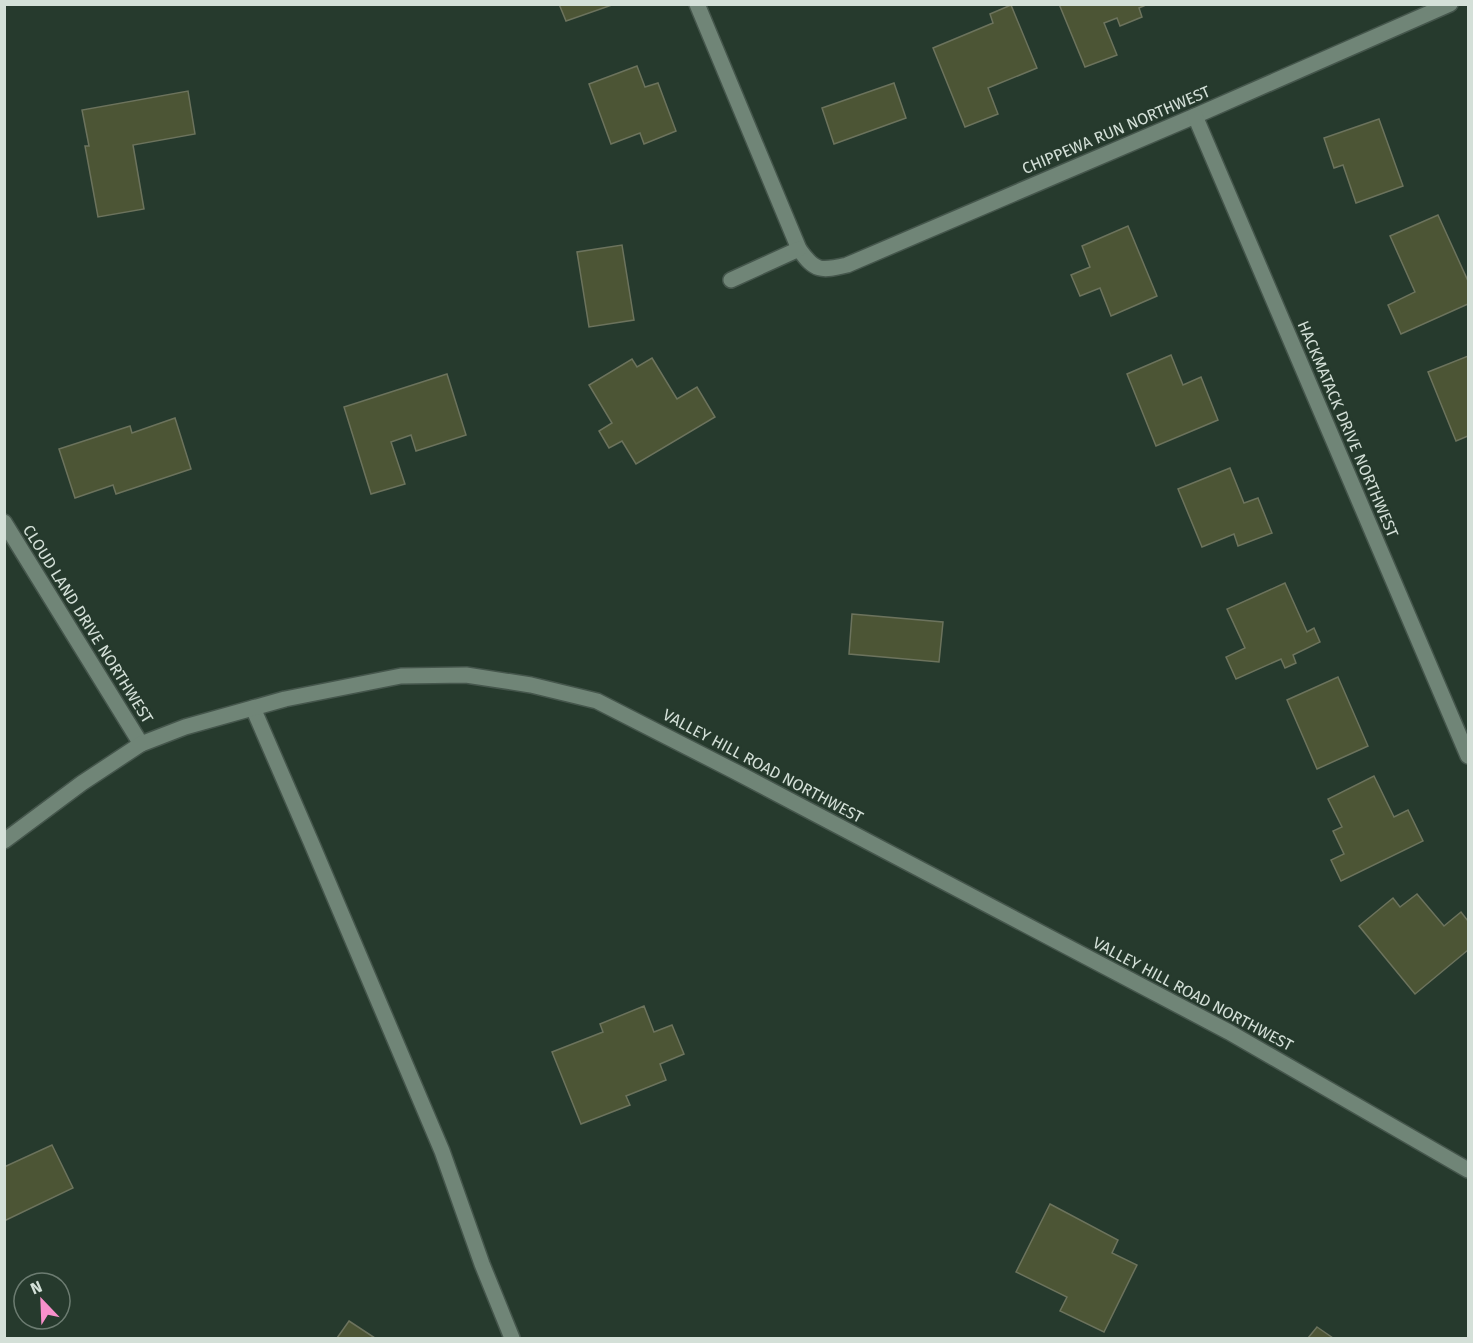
<svg xmlns="http://www.w3.org/2000/svg" width="1473" height="1343" font-family="'Fira Sans',sans-serif">
<style>
.building{fill:#4c5535;stroke:#6c735d;stroke-width:1.5}
.lines{fill:none;stroke-linecap:round;stroke-linejoin:round}
.minor-casing{stroke:#45564c;stroke-width:18}
.minor{stroke:#708577;stroke-width:15}
.labels{text-anchor:middle;dominant-baseline:central;stroke-width:4.5;stroke-linejoin:round;paint-order:stroke}
.street-label{font-size:16px;fill:#d4e0d8;stroke:#263a2d}
</style>
<rect width="100%" height="100%" fill="#263a2d"/>
<g class="building">
<path d="M 559,4 L 612,4 L 612,5 L 566,21 Z"/>
<path d="M 1059,4 L 1148,4 L 1139,8 L 1142,17 L 1120,26 L 1117,18 L 1104,23 L 1117,55 L 1085,67 Z"/>
<path d="M 1011,5 L 1037,68 L 988,88 L 998,114 L 965,127 L 933,48 L 993,23 L 990,14 Z"/>
<path d="M 637,66 L 645,87 L 658,83 L 676,131 L 644,144 L 640,133 L 611,144 L 589,84 Z"/>
<path d="M 894,83 L 906,118 L 834,144 L 822,108 Z"/>
<path d="M 188,91 L 195,134 L 133,145 L 144,209 L 98,217 L 85,146 L 89,146 L 82,110 Z"/>
<path d="M 1379,119 L 1403,186 L 1356,203 L 1343,165 L 1334,168 L 1324,138 Z"/>
<path d="M 1438,215 L 1468,281 L 1468,304 L 1401,334 L 1388,305 L 1415,292 L 1390,236 Z"/>
<path d="M 1128,226 L 1157,296 L 1111,316 L 1100,288 L 1080,296 L 1071,275 L 1090,267 L 1082,246 Z"/>
<path d="M 622,245 L 634,320 L 589,327 L 577,252 Z"/>
<path d="M 1171,355 L 1183,385 L 1201,377 L 1218,420 L 1156,446 L 1127,374 Z"/>
<path d="M 1468,356 L 1468,436 L 1456,441 L 1428,372 Z"/>
<path d="M 652,358 L 677,399 L 697,387 L 715,417 L 636,464 L 622,441 L 609,448 L 599,431 L 612,423 L 589,385 L 632,359 L 637,367 Z"/>
<path d="M 447,374 L 466,435 L 416,451 L 411,435 L 391,442 L 405,484 L 371,494 L 344,407 Z"/>
<path d="M 175,418 L 191,469 L 116,494 L 113,485 L 75,498 L 59,449 L 130,426 L 132,433 Z"/>
<path d="M 1230,468 L 1244,503 L 1258,498 L 1272,533 L 1238,546 L 1234,534 L 1202,547 L 1178,489 Z"/>
<path d="M 1285,583 L 1307,632 L 1314,628 L 1320,642 L 1293,655 L 1296,663 L 1285,668 L 1281,659 L 1236,679 L 1226,657 L 1245,648 L 1227,609 Z"/>
<path d="M 852,614 L 943,622 L 939,662 L 849,654 Z"/>
<path d="M 1338,677 L 1368,746 L 1317,769 L 1287,700 Z"/>
<path d="M 1374,776 L 1394,817 L 1408,810 L 1423,841 L 1341,881 L 1331,860 L 1344,854 L 1333,831 L 1342,827 L 1328,799 Z"/>
<path d="M 1417,894 L 1444,926 L 1461,912 L 1468,921 L 1468,950 L 1415,994 L 1359,926 L 1393,898 L 1400,907 Z"/>
<path d="M 644,1006 L 654,1032 L 672,1025 L 684,1054 L 660,1064 L 666,1080 L 626,1096 L 630,1105 L 581,1124 L 552,1052 L 603,1032 L 600,1024 Z"/>
<path d="M 52,1145 L 73,1188 L 4,1221 L 4,1167 Z"/>
<path d="M 1050,1204 L 1118,1240 L 1112,1253 L 1137,1265 L 1104,1332 L 1060,1311 L 1067,1297 L 1016,1272 Z"/>
<path d="M 349,1321 L 375,1338 L 337,1338 Z"/>
<path d="M 1317,1327 L 1333,1338 L 1308,1338 Z"/>
</g>
<g class="lines">
<defs>
<g id="minor">
<path d="M 697,4 L 799,249 C 815,272 821,271 847,265 L 1195,116 L 1450,4"/>
<path d="M 1195,116 L 1468,756"/>
<path d="M 731,280 L 799,249"/>
<path d="M 4,522 L 141,744"/>
<path d="M 253,708 L 311,842 L 442,1151 L 482,1264 L 512,1338"/>
<path d="M 4,841 L 82,783 L 141,744 L 185,727 L 285,699 L 401,676 L 466,675 L 531,685 L 597,701 L 736,772 L 1229,1032 L 1468,1170"/>
</g>
</defs>
<use href="#minor" class="minor-casing"/>
<use href="#minor" class="minor"/>
</g>
<g class="labels">
<g class="street-label">
<text transform="translate(1116 130) rotate(-23)">CHIPPEWA RUN NORTHWEST</text>
<text transform="translate(1348 429) rotate(67)">HACKMATACK DRIVE NORTHWEST</text>
<text transform="translate(88 624) rotate(58)">CLOUD LAND DRIVE NORTHWEST</text>
<text transform="translate(763 766) rotate(28)">VALLEY HILL ROAD NORTHWEST</text>
<text transform="translate(1193 994) rotate(28)">VALLEY HILL ROAD NORTHWEST</text>
</g>
</g>
<rect width="1473" height="1343" fill="none" stroke="#d4e0d8" stroke-width="12"/>
<g transform="translate(42 1301) rotate(337)"><circle r="28" fill="#263a2d" stroke="#6c7c71" stroke-width="1.5"/>
<path d="M0-4.5L10 22L0 15L-10 22Z" fill="#f890cb"/>
<text y="-9" font-size="16" font-weight="bold" text-anchor="middle" fill="#d4e0d8">N</text>
</g>
</svg>
